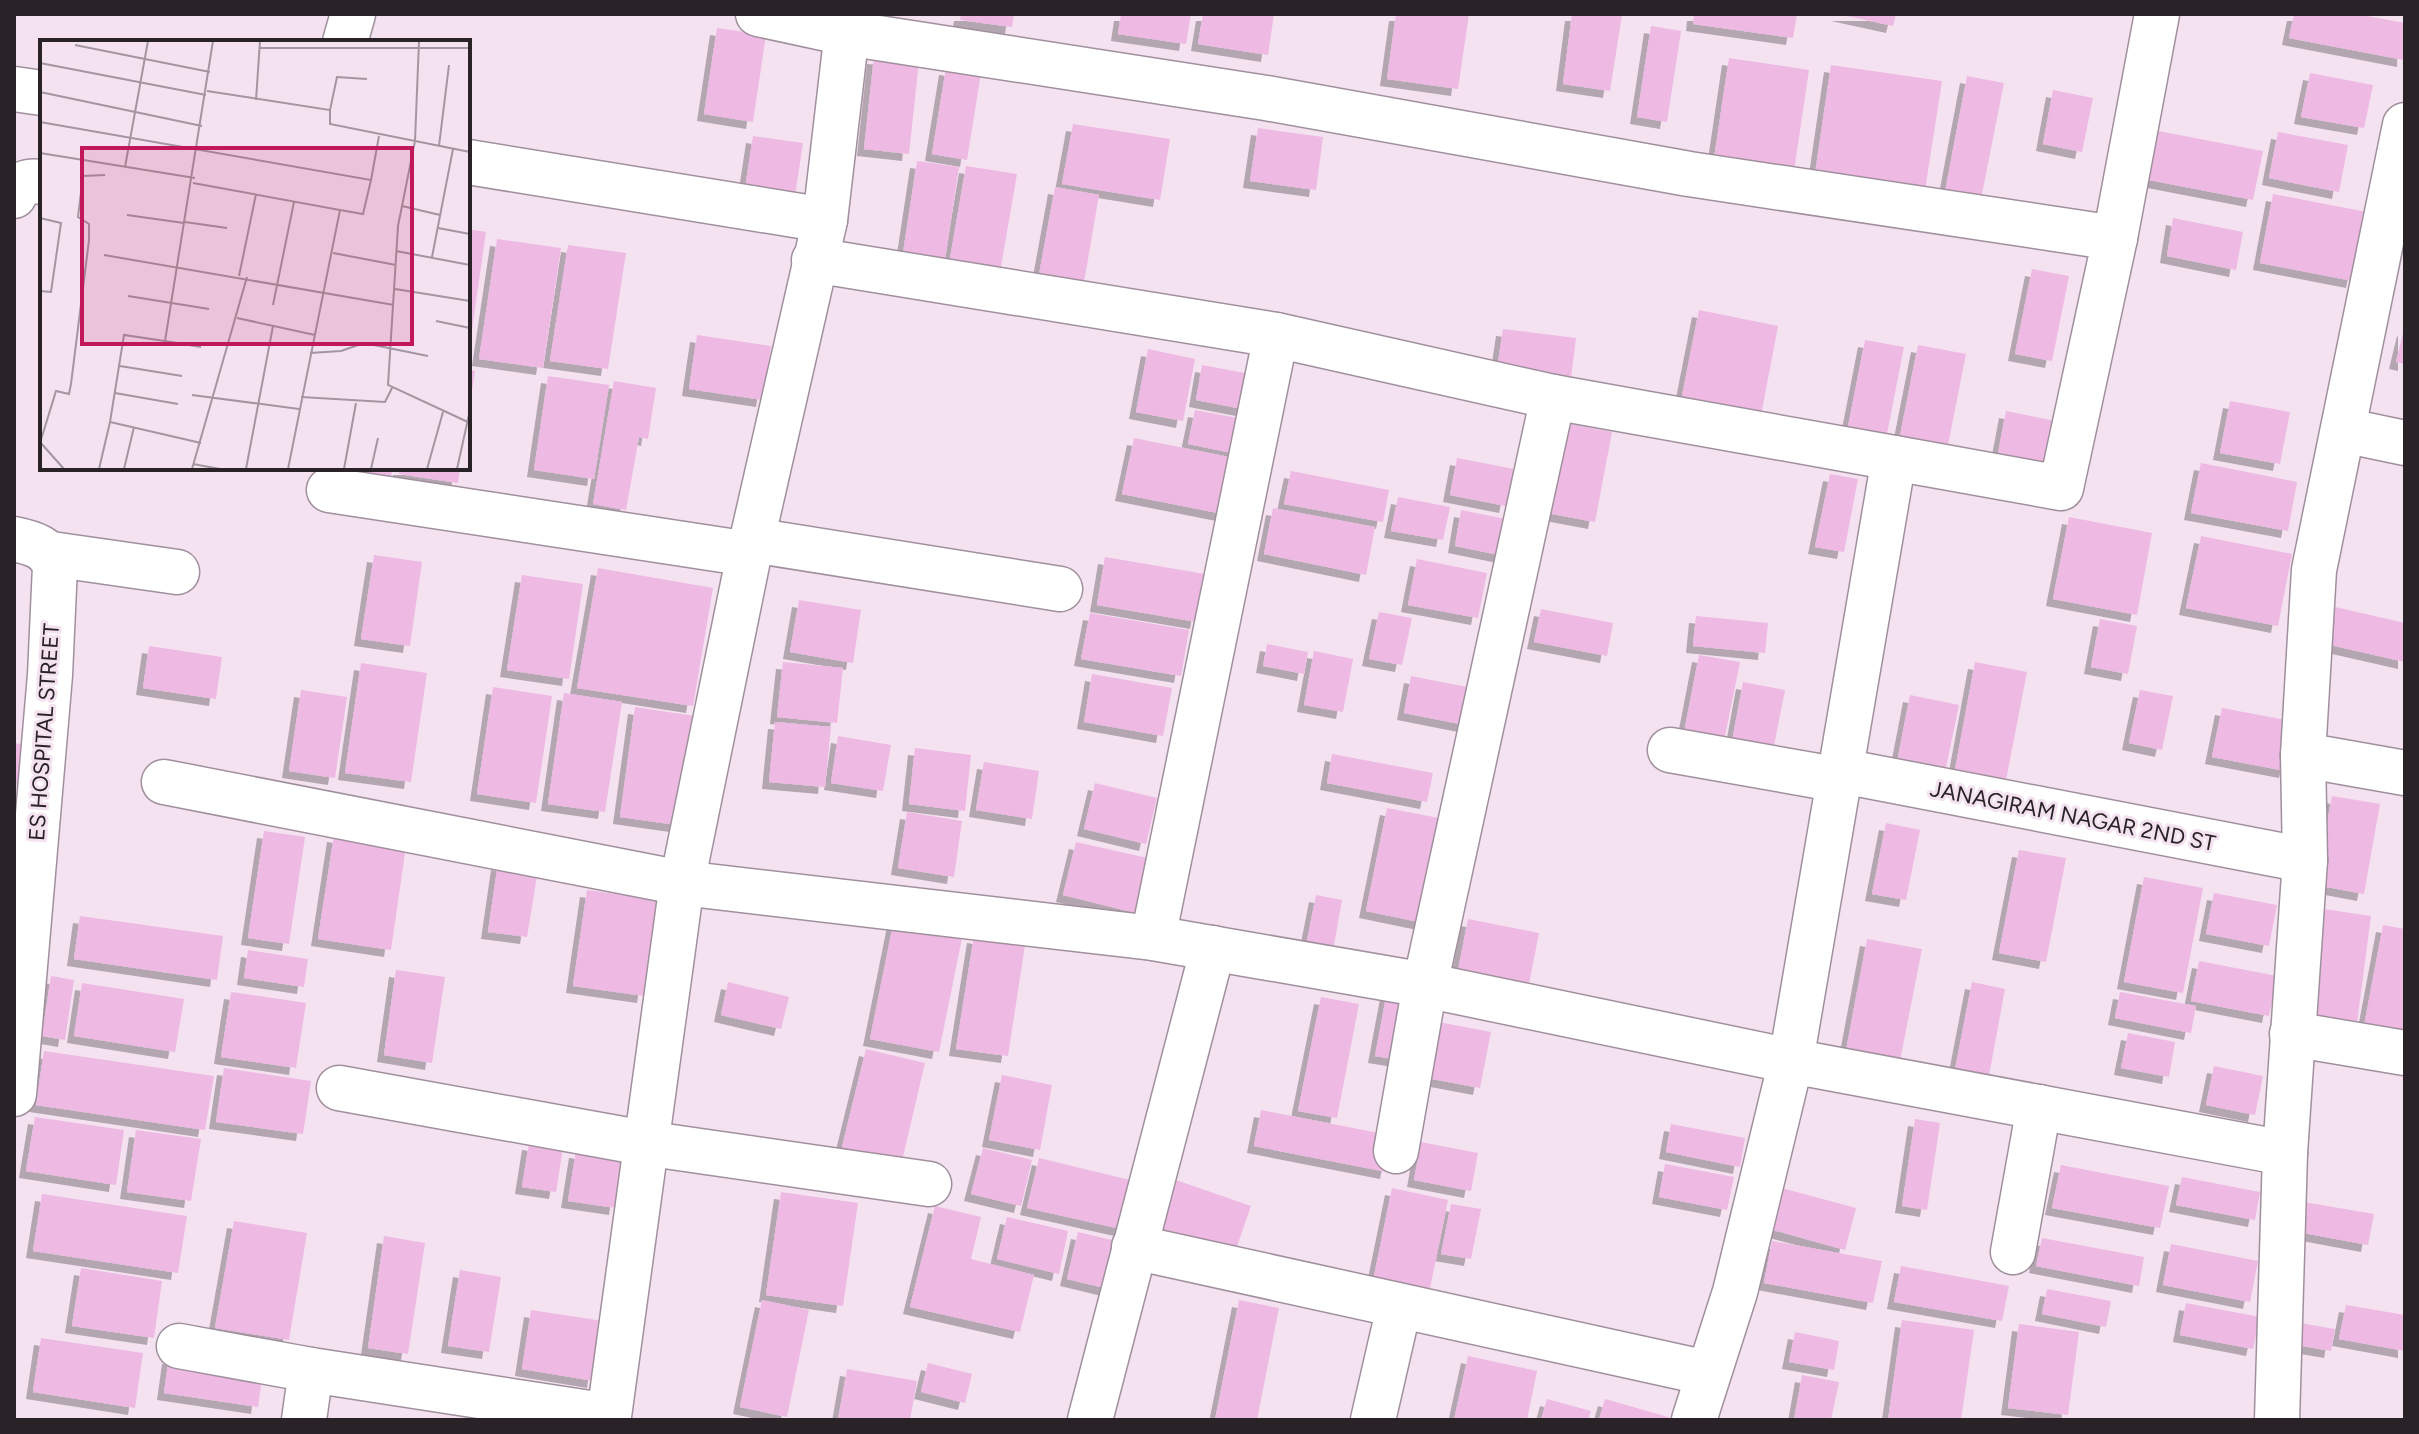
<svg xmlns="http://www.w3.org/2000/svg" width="2419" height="1434" font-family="Figtree,sans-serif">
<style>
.building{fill:#eeb9e3;filter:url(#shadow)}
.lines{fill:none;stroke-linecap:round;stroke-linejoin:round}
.minor-casing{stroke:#a0909d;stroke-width:47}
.minor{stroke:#fff;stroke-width:44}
.labels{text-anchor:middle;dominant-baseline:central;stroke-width:6;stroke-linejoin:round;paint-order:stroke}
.street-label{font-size:22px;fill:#292327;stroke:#f4e2f0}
.inset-road{fill:none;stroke:#a396a0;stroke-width:2}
.view{fill:#c2185b;fill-opacity:0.15;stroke:#c2185b;stroke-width:4}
.inset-edge{fill:none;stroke:#292327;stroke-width:4}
</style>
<defs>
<filter id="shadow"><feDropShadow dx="-7" dy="7" stdDeviation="0" flood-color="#0004"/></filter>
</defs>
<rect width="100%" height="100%" fill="#f4e2f0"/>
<g class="building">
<path d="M 961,14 L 1014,14 L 1012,27 L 960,20 Z"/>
<path d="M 1121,14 L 1191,14 L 1186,44 L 1118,34 Z"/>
<path d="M 1203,14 L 1274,14 L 1268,55 L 1198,44 Z"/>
<path d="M 1396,14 L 1469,14 L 1458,89 L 1387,79 Z"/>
<path d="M 1572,14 L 1622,15 L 1610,91 L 1563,84 Z"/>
<path d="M 1694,14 L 1797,14 L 1793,38 L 1693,24 Z"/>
<path d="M 1838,14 L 1896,14 L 1893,26 Z"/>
<path d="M 2294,14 L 2357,14 L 2405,23 L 2404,60 L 2289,38 Z"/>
<path d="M 1651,26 L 1681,31 L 1667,122 L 1637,117 Z"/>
<path d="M 717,28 L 766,35 L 753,122 L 704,114 Z"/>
<path d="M 874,57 L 919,61 L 909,154 L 864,149 Z"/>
<path d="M 1729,58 L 1809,70 L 1794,171 L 1714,159 Z"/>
<path d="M 1831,65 L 1942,81 L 1925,190 L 1815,174 Z"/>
<path d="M 946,68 L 981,73 L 967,160 L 932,154 Z"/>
<path d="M 2310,73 L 2373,85 L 2364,128 L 2301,117 Z"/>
<path d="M 1967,76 L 2004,83 L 1981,199 L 1945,192 Z"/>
<path d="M 2053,90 L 2093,98 L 2082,152 L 2043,144 Z"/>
<path d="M 1073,124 L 1170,139 L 1160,200 L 1062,184 Z"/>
<path d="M 1258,128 L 1323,137 L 1316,190 L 1250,181 Z"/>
<path d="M 2158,131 L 2263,151 L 2253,200 L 2149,180 Z"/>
<path d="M 2278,132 L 2348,145 L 2339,192 L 2269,178 Z"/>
<path d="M 753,136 L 803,143 L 793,209 L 743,202 Z"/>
<path d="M 917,161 L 959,167 L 944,266 L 902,260 Z"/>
<path d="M 966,166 L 1017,174 L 998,284 L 947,276 Z"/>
<path d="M 1055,187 L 1099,195 L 1082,294 L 1037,286 Z"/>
<path d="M 2273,194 L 2367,212 L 2353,281 L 2260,263 Z"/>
<path d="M 2173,218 L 2243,232 L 2236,270 L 2167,256 Z"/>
<path d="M 468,229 L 486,232 L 470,344 L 468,344 Z"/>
<path d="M 497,239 L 561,248 L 543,368 L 479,359 Z"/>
<path d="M 568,245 L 626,253 L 608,369 L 550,361 Z"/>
<path d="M 2032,269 L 2069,276 L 2052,361 L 2015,354 Z"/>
<path d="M 1699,310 L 1778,326 L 1760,421 L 1680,406 Z"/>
<path d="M 1503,329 L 1576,338 L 1570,386 L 1496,376 Z"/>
<path d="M 2404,329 L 2405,330 L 2405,364 L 2396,362 Z"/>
<path d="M 697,335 L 771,346 L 763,400 L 689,389 Z"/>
<path d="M 1865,340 L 1904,347 L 1886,439 L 1847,432 Z"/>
<path d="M 1918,345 L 1966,354 L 1946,455 L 1898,446 Z"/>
<path d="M 1148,349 L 1195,359 L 1183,421 L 1136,412 Z"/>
<path d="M 1202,365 L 1256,375 L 1248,410 L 1196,400 Z"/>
<path d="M 468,370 L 475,371 L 470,404 L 468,404 Z"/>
<path d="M 548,376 L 609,385 L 594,479 L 534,470 Z"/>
<path d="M 614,381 L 656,388 L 648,439 L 639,437 L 626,510 L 593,504 Z"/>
<path d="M 2230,401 L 2290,412 L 2280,464 L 2220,453 Z"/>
<path d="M 1195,410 L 1248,420 L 1242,455 L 1188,444 Z"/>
<path d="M 2006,411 L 2055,421 L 2046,468 L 1997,459 Z"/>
<path d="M 1565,423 L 1612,432 L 1595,522 L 1547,513 Z"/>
<path d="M 1134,438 L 1234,458 L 1223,514 L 1122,494 Z"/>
<path d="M 1457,458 L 1514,469 L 1506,506 L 1450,495 Z"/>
<path d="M 2201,463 L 2297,482 L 2288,531 L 2191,513 Z"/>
<path d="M 326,468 L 392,468 L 391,479 Z"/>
<path d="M 400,468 L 460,468 L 458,483 L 399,474 Z"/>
<path d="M 1291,471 L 1389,490 L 1383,522 L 1284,504 Z"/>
<path d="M 1830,474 L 1858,479 L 1844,552 L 1815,547 Z"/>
<path d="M 1398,497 L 1450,507 L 1443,540 L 1391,531 Z"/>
<path d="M 1273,508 L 1375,527 L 1366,575 L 1264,554 Z"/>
<path d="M 1461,510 L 1516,521 L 1509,557 L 1455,546 Z"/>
<path d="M 2069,517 L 2152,533 L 2137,615 L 2053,599 Z"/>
<path d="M 2201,536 L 2292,554 L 2278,626 L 2186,608 Z"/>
<path d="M 374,555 L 422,562 L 410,646 L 361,639 Z"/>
<path d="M 1105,557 L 1205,574 L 1197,622 L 1097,605 Z"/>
<path d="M 1417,559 L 1487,573 L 1478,618 L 1408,605 Z"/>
<path d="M 598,568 L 713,588 L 693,706 L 577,688 Z"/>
<path d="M 522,575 L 583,584 L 569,679 L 507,670 Z"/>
<path d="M 799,600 L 861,610 L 853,663 L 790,652 Z"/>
<path d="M 2335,607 L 2405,623 L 2405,662 L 2326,644 Z"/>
<path d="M 1541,609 L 1613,623 L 1607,656 L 1534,642 Z"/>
<path d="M 1379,612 L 1412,618 L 1402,665 L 1369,659 Z"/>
<path d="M 1090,613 L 1189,630 L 1181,676 L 1081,659 Z"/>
<path d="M 1696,616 L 1768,623 L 1765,653 L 1693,646 Z"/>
<path d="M 2100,619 L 2137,626 L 2128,674 L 2091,667 Z"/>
<path d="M 1267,644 L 1308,652 L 1304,674 L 1263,666 Z"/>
<path d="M 149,646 L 222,657 L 216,699 L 143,688 Z"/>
<path d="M 1314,651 L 1353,659 L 1343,712 L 1304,705 Z"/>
<path d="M 1699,655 L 1740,662 L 1722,751 L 1682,743 Z"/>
<path d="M 783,662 L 843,668 L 837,723 L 777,717 Z"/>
<path d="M 1975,662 L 2027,672 L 2006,780 L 1955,770 Z"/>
<path d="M 361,663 L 427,673 L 411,782 L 345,773 Z"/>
<path d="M 1092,674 L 1172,688 L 1163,736 L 1084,722 Z"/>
<path d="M 1411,676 L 1472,688 L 1465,725 L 1404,713 Z"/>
<path d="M 1743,682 L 1785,690 L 1770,766 L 1729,758 Z"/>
<path d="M 493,687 L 552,696 L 536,803 L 477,794 Z"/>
<path d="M 301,690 L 347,697 L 335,778 L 289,771 Z"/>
<path d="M 2140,690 L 2173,696 L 2162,750 L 2129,743 Z"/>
<path d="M 564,693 L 622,702 L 605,812 L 548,804 Z"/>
<path d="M 1910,695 L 1959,705 L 1942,787 L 1894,778 Z"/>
<path d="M 635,707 L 701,717 L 684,826 L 620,817 Z"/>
<path d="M 2222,708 L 2296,722 L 2286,771 L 2212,757 Z"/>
<path d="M 775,722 L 831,727 L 825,787 L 769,782 Z"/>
<path d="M 838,736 L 891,745 L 883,791 L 831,783 Z"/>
<path d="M 14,743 L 26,745 L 23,782 L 14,781 Z"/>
<path d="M 915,748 L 971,755 L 965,811 L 909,804 Z"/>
<path d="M 1332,754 L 1433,773 L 1427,802 L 1327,783 Z"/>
<path d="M 984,762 L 1039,771 L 1032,819 L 976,810 Z"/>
<path d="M 1095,783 L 1157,798 L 1146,844 L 1084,829 Z"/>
<path d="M 2332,796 L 2380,804 L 2364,894 L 2316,885 Z"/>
<path d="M 1387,808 L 1444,819 L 1424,923 L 1366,911 Z"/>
<path d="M 907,812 L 962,821 L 954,877 L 898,868 Z"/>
<path d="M 1886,823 L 1920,830 L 1906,900 L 1872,894 Z"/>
<path d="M 264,831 L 305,837 L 289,944 L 248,938 Z"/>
<path d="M 334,835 L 406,846 L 391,950 L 318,939 Z"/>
<path d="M 1076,842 L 1161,861 L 1148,916 L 1063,895 Z"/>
<path d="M 2019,850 L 2066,858 L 2046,962 L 1999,953 Z"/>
<path d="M 498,863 L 538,870 L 527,937 L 488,932 Z"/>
<path d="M 2144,877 L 2203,888 L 2183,993 L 2124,982 Z"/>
<path d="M 587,890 L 658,900 L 644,996 L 573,986 Z"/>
<path d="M 2214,893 L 2277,905 L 2269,946 L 2206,934 Z"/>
<path d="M 1316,895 L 1342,900 L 1332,956 L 1305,951 Z"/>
<path d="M 2324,909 L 2371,916 L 2355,1038 L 2307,1031 Z"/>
<path d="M 80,916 L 223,936 L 217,980 L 74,959 Z"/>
<path d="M 1468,919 L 1539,933 L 1528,989 L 1457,976 Z"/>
<path d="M 894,920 L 963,933 L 939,1052 L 870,1039 Z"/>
<path d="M 2383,925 L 2405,929 L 2405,1017 L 2400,1044 L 2362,1037 Z"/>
<path d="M 974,936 L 1025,945 L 1008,1056 L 956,1049 Z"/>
<path d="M 1867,939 L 1922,949 L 1899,1066 L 1845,1056 Z"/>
<path d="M 248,950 L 308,959 L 304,987 L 244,978 Z"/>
<path d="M 2199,961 L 2277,976 L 2269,1016 L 2191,1001 Z"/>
<path d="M 396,970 L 445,977 L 432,1063 L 384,1055 Z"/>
<path d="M 51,976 L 74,980 L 65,1040 L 42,1036 Z"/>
<path d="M 728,982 L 789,997 L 781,1029 L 721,1015 Z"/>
<path d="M 1972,982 L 2005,989 L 1988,1081 L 1954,1075 Z"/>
<path d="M 82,983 L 184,999 L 175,1052 L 74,1036 Z"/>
<path d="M 231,992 L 306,1003 L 296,1068 L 221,1057 Z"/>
<path d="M 1387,992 L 1418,999 L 1405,1061 L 1375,1056 Z"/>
<path d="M 2120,992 L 2196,1006 L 2191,1033 L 2115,1018 Z"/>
<path d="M 1321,997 L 1359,1004 L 1337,1118 L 1298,1111 Z"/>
<path d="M 1438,1022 L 1491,1032 L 1480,1088 L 1427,1078 Z"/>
<path d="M 2128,1033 L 2175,1042 L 2169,1077 L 2121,1068 Z"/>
<path d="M 866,1049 L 925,1063 L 902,1161 L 842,1147 Z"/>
<path d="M 44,1051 L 214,1076 L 205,1130 L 36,1105 Z"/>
<path d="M 2214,1066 L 2263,1076 L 2255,1115 L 2206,1105 Z"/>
<path d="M 224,1068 L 311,1081 L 303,1134 L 216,1122 Z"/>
<path d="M 1002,1075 L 1052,1085 L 1040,1150 L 989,1140 Z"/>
<path d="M 1261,1110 L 1394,1136 L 1387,1172 L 1254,1146 Z"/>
<path d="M 35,1117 L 124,1130 L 116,1185 L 26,1171 Z"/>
<path d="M 1915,1119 L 1940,1123 L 1927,1210 L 1902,1206 Z"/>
<path d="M 1671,1124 L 1745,1138 L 1740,1167 L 1666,1152 Z"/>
<path d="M 136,1130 L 201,1139 L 191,1201 L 127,1192 Z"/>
<path d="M 1421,1142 L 1478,1153 L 1471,1191 L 1414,1180 Z"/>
<path d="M 529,1143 L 563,1148 L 556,1192 L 522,1187 Z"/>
<path d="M 983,1148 L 1032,1160 L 1021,1206 L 971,1194 Z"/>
<path d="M 576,1151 L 623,1158 L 616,1208 L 568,1201 Z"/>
<path d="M 1039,1158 L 1142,1183 L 1130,1231 L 1027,1208 Z"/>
<path d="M 1665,1164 L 1734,1177 L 1727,1210 L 1659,1197 Z"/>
<path d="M 2061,1165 L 2169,1186 L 2160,1228 L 2052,1208 Z"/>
<path d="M 2182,1177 L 2260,1192 L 2255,1220 L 2176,1205 Z"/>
<path d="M 1176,1180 L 1251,1206 L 1234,1255 L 1159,1229 Z"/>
<path d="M 1778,1187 L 1856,1208 L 1845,1250 L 1766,1228 Z"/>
<path d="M 1392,1188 L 1448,1200 L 1426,1308 L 1370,1296 Z"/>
<path d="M 781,1192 L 858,1203 L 843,1306 L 766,1295 Z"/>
<path d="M 42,1194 L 187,1216 L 178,1273 L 33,1251 Z"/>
<path d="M 2298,1201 L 2374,1214 L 2368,1245 L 2293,1231 Z"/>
<path d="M 1451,1204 L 1481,1209 L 1471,1259 L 1441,1254 Z"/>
<path d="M 935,1206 L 981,1217 L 971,1259 L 1034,1275 L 1020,1332 L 910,1307 Z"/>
<path d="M 1007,1217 L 1068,1231 L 1059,1274 L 997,1259 Z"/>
<path d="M 234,1221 L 307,1233 L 289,1340 L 215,1328 Z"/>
<path d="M 1078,1232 L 1129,1244 L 1117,1291 L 1067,1279 Z"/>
<path d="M 384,1236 L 425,1243 L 408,1354 L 368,1348 Z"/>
<path d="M 2042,1238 L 2144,1257 L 2139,1286 L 2036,1266 Z"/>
<path d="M 1772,1241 L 1882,1261 L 1873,1303 L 1764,1283 Z"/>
<path d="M 2171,1244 L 2258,1261 L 2250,1302 L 2163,1285 Z"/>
<path d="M 1901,1266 L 2009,1286 L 2002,1321 L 1894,1302 Z"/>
<path d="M 81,1268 L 162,1281 L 154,1338 L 72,1326 Z"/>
<path d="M 460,1270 L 501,1277 L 489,1352 L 448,1346 Z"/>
<path d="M 2047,1289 L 2111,1301 L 2106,1327 L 2042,1314 Z"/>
<path d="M 762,1300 L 809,1310 L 787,1417 L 740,1407 Z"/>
<path d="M 1239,1300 L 1279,1308 L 1257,1420 L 1215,1420 Z"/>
<path d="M 2186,1303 L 2260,1317 L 2253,1349 L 2180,1335 Z"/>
<path d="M 2346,1305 L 2405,1315 L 2405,1351 L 2339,1339 Z"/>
<path d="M 531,1310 L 603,1321 L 594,1381 L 522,1369 Z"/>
<path d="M 1902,1320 L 1974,1330 L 1961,1420 L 1888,1420 Z"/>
<path d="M 2288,1321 L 2335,1329 L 2331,1351 L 2284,1343 Z"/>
<path d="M 2019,1324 L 2079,1332 L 2068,1415 L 2008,1408 Z"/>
<path d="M 1795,1332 L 1839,1341 L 1834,1370 L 1789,1362 Z"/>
<path d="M 41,1338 L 143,1353 L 135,1408 L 33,1392 Z"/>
<path d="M 1468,1356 L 1537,1371 L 1527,1420 L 1454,1420 Z"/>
<path d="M 169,1357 L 263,1371 L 258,1407 L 164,1393 Z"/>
<path d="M 928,1363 L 972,1374 L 965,1403 L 921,1392 Z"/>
<path d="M 847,1369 L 917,1381 L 910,1420 L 838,1420 Z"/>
<path d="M 1802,1375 L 1839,1382 L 1831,1420 L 1794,1420 Z"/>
<path d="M 1547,1399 L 1591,1411 L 1588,1420 L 1541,1420 Z"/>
<path d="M 1605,1399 L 1675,1419 L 1675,1420 L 1599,1420 Z"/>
</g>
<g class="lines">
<defs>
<g id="minor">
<path d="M 758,14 L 846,33 L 1266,98 L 1689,174 L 2115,238 L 2061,488 L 1894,458"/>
<path d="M 345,42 L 353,14"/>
<path d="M 14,89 L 42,93"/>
<path d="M 468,162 L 825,220"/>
<path d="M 14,196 C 21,182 27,180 42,182"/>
<path d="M 2115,238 L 2157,14"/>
<path d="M 814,260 L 1276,335 L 1553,397 L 1894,458 L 1791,1061 L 1735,1292 L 1694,1420"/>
<path d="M 2343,430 L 2405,443"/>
<path d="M 329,490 L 749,554"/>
<path d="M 14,539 C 33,543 48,547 55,566 L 50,675 L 14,1094"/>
<path d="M 752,540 L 1060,589"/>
<path d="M 51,554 L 177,572"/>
<path d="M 1670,750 L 1840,780"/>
<path d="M 2303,755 L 2405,773"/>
<path d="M 1842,771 L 2305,860"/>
<path d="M 164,782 L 682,883 L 1153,938 L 1425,985 L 1791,1061 L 2285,1153"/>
<path d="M 1153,938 L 1276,335"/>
<path d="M 2292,1034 L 2405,1053"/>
<path d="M 339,1088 L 644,1143 L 929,1184"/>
<path d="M 1396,1151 L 1425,985 L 1553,397"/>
<path d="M 1134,1247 L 1707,1373"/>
<path d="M 2013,1252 L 2039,1107"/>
<path d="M 179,1346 L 311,1370"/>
<path d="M 304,1420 L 311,1370 L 609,1416 L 682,883 L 752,540 L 825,220 L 849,14"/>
<path d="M 1090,1420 L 1213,948"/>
<path d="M 1373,1420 L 1399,1307"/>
<path d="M 2277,1420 L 2285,1153 L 2305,860 L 2303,755 L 2314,570 L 2405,125"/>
</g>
</defs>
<use href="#minor" class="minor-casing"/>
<use href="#minor" class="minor"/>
</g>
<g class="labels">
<g class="street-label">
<text transform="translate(44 732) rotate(-86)">ES HOSPITAL STREET</text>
<text transform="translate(2073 816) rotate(11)">JANAGIRAM NAGAR 2ND ST</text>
</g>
</g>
<g transform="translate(40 40)">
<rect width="430" height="430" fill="#f4e2f0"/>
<path class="inset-road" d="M 379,1 L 375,101 L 358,186 L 348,345 L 430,383M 35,5 L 170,32M 220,8 L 430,8M 0,23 L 166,55M 167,51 L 290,70 L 290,84 L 430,112M 0,52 L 162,86M 216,60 L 220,1M 290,70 L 297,37 L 327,39M 0,82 L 331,140 L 323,174 L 300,170M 399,106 L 409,25M 0,113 L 155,138M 85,127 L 108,1M 331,140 L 339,96M 153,143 L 300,170 L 248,429M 362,166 L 400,175M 87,175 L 144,183M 0,178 L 21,183 L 11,252 L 0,251M 145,182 L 187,188M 398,188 L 430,194M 356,211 L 430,225M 293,213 L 356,225M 64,215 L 354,265M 392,217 L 413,109M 199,236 L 216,154M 355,249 L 430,261M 88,256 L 169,269M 233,265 L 254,162M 197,278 L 275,295M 396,281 L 430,288M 125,301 L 161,307M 270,313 L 301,311 L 324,303 L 388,316M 80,326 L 142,336M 75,353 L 138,364M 152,355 L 259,369M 261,357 L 345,362 L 352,348M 0,402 L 24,429M 0,403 L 16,351 L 29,354 L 31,344 L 49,200 L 49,184 L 38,177 L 43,136 L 65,135M 161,403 L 70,382 L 84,295 L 125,301 L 173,1M 153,424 L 180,429M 59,429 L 70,382M 84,429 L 94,387M 152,429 L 207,237M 206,429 L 233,286M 304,429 L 316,363M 331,429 L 338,398M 387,429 L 403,372M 417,429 L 430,370"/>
<path class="view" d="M 42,108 L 372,108 L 372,304 L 42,304 Z"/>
<rect width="430" height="430" class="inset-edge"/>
</g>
<rect width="2419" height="1434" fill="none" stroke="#292327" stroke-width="32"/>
</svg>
